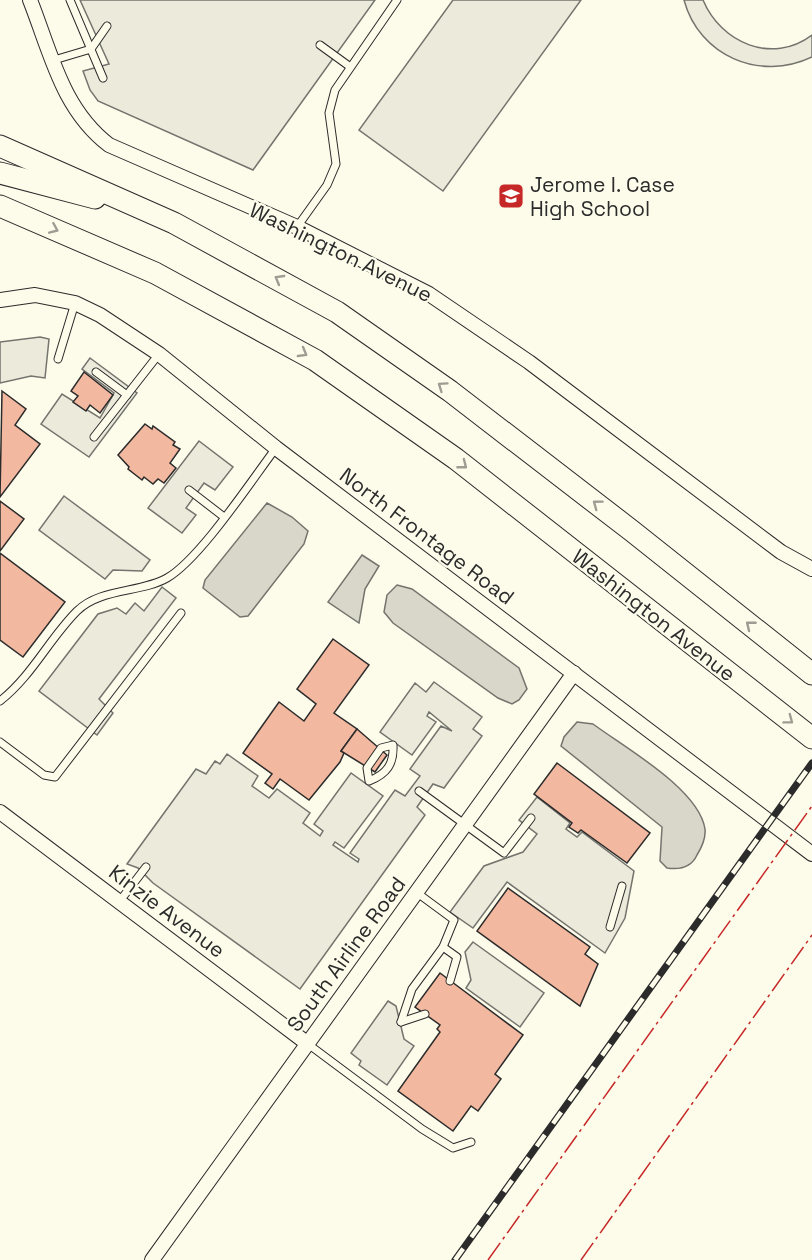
<svg xmlns="http://www.w3.org/2000/svg" width="812" height="1260" font-family="'Space Grotesk',sans-serif">
<style>
.green{fill:#ecebdb;stroke:#74746e;stroke-width:1.5}
.parking{fill:#eceadb;stroke:#74746e;stroke-width:1.5}
.water{fill:#d8d7c9;stroke:#74746e;stroke-width:1.5}
.building{fill:#f2b8a0;stroke:#2b2b2b;stroke-width:1.5}
.lines{fill:none;stroke-linecap:round;stroke-linejoin:round}
.service-casing{stroke:#2b2b2b;stroke-width:9}
.minor-casing{stroke:#2b2b2b;stroke-width:16}
.primary-casing{stroke:#2b2b2b;stroke-width:23}
.service{stroke:#fdfbea;stroke-width:7}
.minor{stroke:#fdfbea;stroke-width:14}
.primary{stroke:#fdfbea;stroke-width:21}
.rail-casing{stroke:#2b2b2b;stroke-width:7}
.rail{stroke:#fdfbea;stroke-width:4.5;stroke-dasharray:14;stroke-linecap:butt}
.power{stroke:#c62828;stroke-width:1.5;stroke-dasharray:21 4.5 3 4.5;stroke-linecap:butt}
.oneway{stroke:#9e9d94}
.labels{text-anchor:middle;dominant-baseline:central;stroke-width:4.5;stroke-linejoin:round;paint-order:stroke}
.poi-label{font-size:21px;fill:#2b2b2b;stroke:#fdfbea;text-anchor:start}
.street-label{font-size:21px;fill:#2b2b2b;stroke:#fdfbea}
</style>
<rect width="100%" height="100%" fill="#fdfbea"/>
<g class="green">
<path d="M 453,0 L 581,0 L 443,191 L 359,130 Z"/>
<path d="M 684,0 L 703,0 C 721,43 772,65 812,35 L 812,57 C 760,82 699,56 684,0 Z"/>
</g>
<g class="parking">
<path d="M 80,0 L 375,0 L 253,170 L 98,101 L 90,90 L 83,71 L 109,64 Z"/>
<path d="M 40,337 L 49,339 L 45,378 L 31,376 L 0,383 L 0,342 Z"/>
<path d="M 90,358 L 137,393 L 89,457 L 41,424 L 62,394 L 100,418 L 114,393 L 82,369 Z"/>
<path d="M 199,441 L 233,467 L 215,490 L 204,483 L 186,508 L 196,515 L 182,533 L 148,508 Z"/>
<path d="M 64,496 L 150,560 L 142,571 L 113,570 L 105,579 L 39,530 Z"/>
<path d="M 162,587 L 176,598 L 99,699 L 113,713 L 97,735 L 39,691 L 98,614 L 117,608 L 126,614 L 135,603 L 144,611 Z"/>
<path d="M 434,682 L 482,717 L 473,729 L 482,736 L 444,788 L 433,784 L 417,807 L 425,815 L 300,989 L 153,883 L 138,868 L 127,864 L 196,769 L 206,774 L 215,761 L 220,764 L 227,754 L 258,776 L 252,786 L 269,798 L 277,789 L 310,813 L 303,823 L 320,836 L 323,831 L 314,824 L 351,773 L 383,796 L 344,848 L 335,842 L 333,845 L 358,862 L 359,859 L 350,853 L 395,790 L 405,796 L 420,776 L 410,769 L 441,726 L 452,731 L 429,712 L 427,716 L 436,722 L 412,755 L 380,732 L 415,683 L 426,692 Z"/>
<path d="M 537,797 L 570,823 L 566,829 L 577,837 L 582,832 L 634,871 L 625,918 L 605,953 L 507,882 L 473,928 L 450,912 L 484,866 L 523,852 L 537,834 L 519,820 Z"/>
<path d="M 473,942 L 544,993 L 520,1027 L 466,988 L 471,980 L 465,952 Z"/>
<path d="M 388,1001 L 396,1006 L 404,1039 L 414,1046 L 387,1085 L 359,1065 L 361,1061 L 351,1053 Z"/>
</g>
<g class="water">
<path d="M 267,503 L 292,517 L 308,531 L 304,544 L 248,616 L 240,617 L 203,588 L 205,580 Z"/>
<path d="M 362,555 L 379,566 L 365,589 L 359,623 L 328,602 Z"/>
<path d="M 397,585 L 412,589 L 519,668 L 527,689 L 519,700 L 512,704 L 498,698 L 393,623 L 384,612 L 387,595 Z"/>
<path d="M 577,722 L 593,724 C 624,747 699,789 705,829 C 706,839 702,847 697,855 C 691,868 680,870 667,868 L 660,861 L 662,827 L 561,746 L 564,737 Z"/>
</g>
<g class="building">
<path d="M 84,372 L 113,395 L 100,413 L 90,405 L 86,411 L 73,402 L 78,396 L 71,391 Z"/>
<path d="M 2,391 L 26,409 L 15,425 L 40,444 L 0,497 Z"/>
<path d="M 145,424 L 152,429 L 153,426 L 175,442 L 173,445 L 180,449 L 170,463 L 176,468 L 164,483 L 158,479 L 153,484 L 144,477 L 142,480 L 128,469 L 129,467 L 118,455 Z"/>
<path d="M 0,501 L 24,519 L 0,551 Z"/>
<path d="M 0,553 L 65,602 L 23,657 L 0,640 Z"/>
<path d="M 333,639 L 369,665 L 334,713 L 357,729 L 341,751 L 344,753 L 340,762 L 309,800 L 280,779 L 273,789 L 265,783 L 272,774 L 243,753 L 279,702 L 304,721 L 316,704 L 297,689 Z"/>
<path d="M 357,729 L 387,755 L 375,772 L 341,751 Z"/>
<path d="M 557,763 L 650,833 L 627,863 L 581,830 L 578,833 L 569,827 L 572,823 L 534,794 Z"/>
<path d="M 508,888 L 590,947 L 585,954 L 598,964 L 580,1006 L 477,931 Z"/>
<path d="M 440,973 L 523,1035 L 495,1074 L 501,1079 L 478,1111 L 471,1106 L 453,1131 L 398,1091 L 440,1032 L 437,1029 L 440,1025 L 415,1007 Z"/>
</g>
<g class="lines">
<defs>
<g id="service">
<path d="M 70,0 L 103,78"/>
<path d="M 320,45 L 349,66"/>
<path d="M 54,60 L 91,49 L 107,26"/>
<path d="M 297,227 L 327,185 L 336,164 L 329,113 L 335,90 L 397,0"/>
<path d="M 58,359 L 75,303"/>
<path d="M 96,372 L 127,395"/>
<path d="M 94,437 L 159,354"/>
<path d="M 189,490 L 224,517"/>
<path d="M 0,701 C 32,676 49,639 77,611 C 100,588 141,593 167,578 C 200,559 251,481 276,448"/>
<path d="M 0,742 L 44,775 L 55,777 L 181,613"/>
<path d="M 393,745 C 394,764 387,774 369,781 L 367,768 L 381,748 Z"/>
<path d="M 419,791 L 504,853 L 531,818"/>
<path d="M 119,902 L 146,867"/>
<path d="M 610,927 L 622,886"/>
<path d="M 443,947 L 457,957 L 450,981"/>
<path d="M 401,1022 L 412,989 L 443,947 L 454,920 L 416,892"/>
<path d="M 401,1022 L 425,1014"/>
<path d="M 308,1044 L 422,1129 L 453,1148 L 471,1142"/>
</g>
<g id="minor">
<path d="M 30,0 C 51,53 62,109 109,145 L 297,227 L 429,294 L 529,362 L 781,552 L 812,569"/>
<path d="M 0,300 L 35,295 L 75,303 L 100,315 L 159,354 L 276,448 L 812,854"/>
<path d="M 0,812 L 308,1044"/>
<path d="M 152,1260 L 574,673"/>
</g>
<g id="primary">
<path d="M 0,146 L 174,223 L 337,312 L 450,391 L 632,531 L 812,674"/>
<path d="M 0,173 L 95,198"/>
<path d="M 0,206 L 155,273 L 315,360 L 456,459 L 812,738"/>
</g>
</defs>
<use href="#service" class="service-casing"/>
<use href="#minor" class="minor-casing"/>
<use href="#primary" class="primary-casing"/>
<use href="#service" class="service"/>
<use href="#minor" class="minor"/>
<use href="#primary" class="primary"/>
<defs>
<path id="rail" d="M 455,1260 L 812,763"/>
</defs>
<use href="#rail" class="rail-casing"/>
<use href="#rail" class="rail"/>
<g class="power">
<path d="M 488,1260 L 812,806"/>
<path d="M 581,1260 L 812,935"/>
</g>
</g>
<defs><path id="oneway-chevron" d="M-2-3.5L2.5 0L-2 3.5" fill="none" stroke-width="1.6" stroke-linecap="round" stroke-linejoin="round" transform="scale(1.5)"/></defs>
<g class="oneway">
<use href="#oneway-chevron" transform="translate(54 229) rotate(23)"/>
<use href="#oneway-chevron" transform="translate(279 279) rotate(-150)"/>
<use href="#oneway-chevron" transform="translate(303 353) rotate(30)"/>
<use href="#oneway-chevron" transform="translate(442 386) rotate(-145)"/>
<use href="#oneway-chevron" transform="translate(463 465) rotate(38)"/>
<use href="#oneway-chevron" transform="translate(597 504) rotate(-143)"/>
<use href="#oneway-chevron" transform="translate(750 625) rotate(-141)"/>
<use href="#oneway-chevron" transform="translate(789 720) rotate(37)"/>
</g>
<defs>
<symbol id="school-square" viewBox="-11 -11 22 22"><rect x="-9" y="-9" width="18" height="18" rx="4" fill="#c62828" stroke="#fdfbea"/><path d="M0-5L7-2L0 1L-7-2ZM-4 1L0 2.5L4 1V4Q0 6-4 4Z" fill="#fff"/></symbol>
</defs>
<g fill-rule="evenodd">
<use href="#school-square" x="496" y="181" width="30" height="30"/>
</g>
<g class="labels">
<g class="poi-label">
<text x="530" y="184">Jerome I. Case<tspan x="530" dy="24">High School</tspan></text>
</g>
<g class="street-label">
<text transform="translate(341 252) rotate(26)">Washington Avenue</text>
<text transform="translate(427 536) rotate(37)">North Frontage Road</text>
<text transform="translate(654 615) rotate(38)">Washington Avenue</text>
<text transform="translate(167 911) rotate(37)">Kinzie Avenue</text>
<text transform="translate(346 954) rotate(-54)">South Airline Road</text>
</g>
</g>
</svg>
